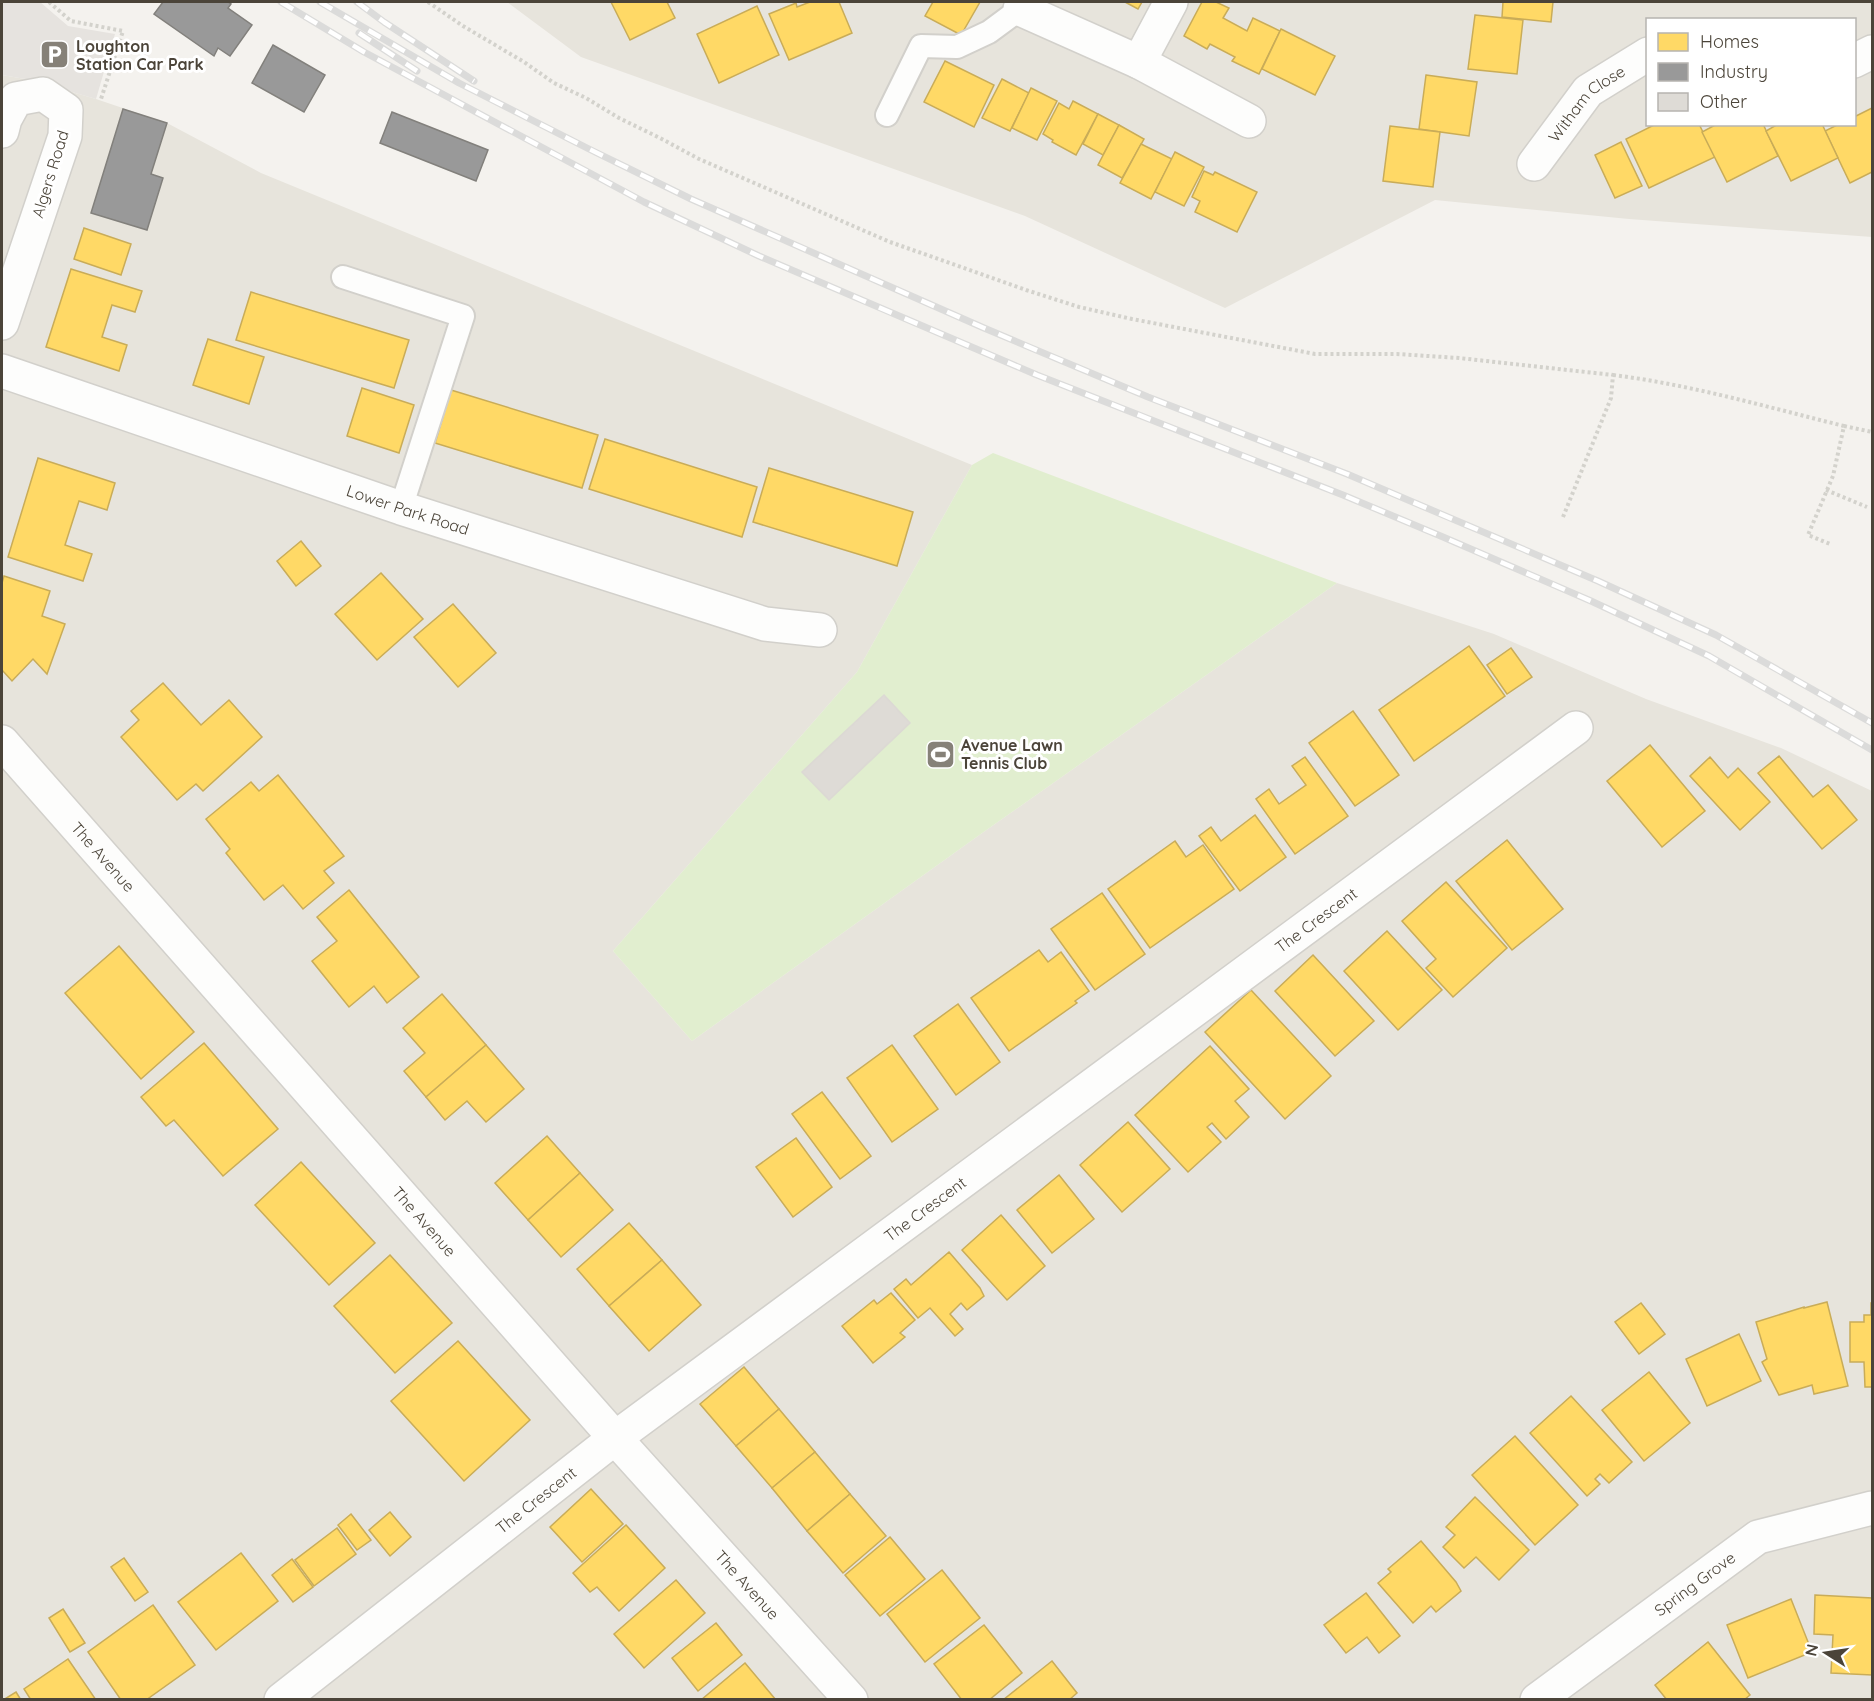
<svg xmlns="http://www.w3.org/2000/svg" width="1874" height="1701" font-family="Quicksand,sans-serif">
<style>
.residential{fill:#e7e4dc;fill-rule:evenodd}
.green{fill:#e1eecf}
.parking{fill:#e6e3df}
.homes{fill:#ffd966;stroke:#c9ac58;stroke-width:1.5}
.industry{fill:#999;stroke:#82807c;stroke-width:1.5}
.building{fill:#dedbd6;stroke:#dcd9d4;stroke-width:1.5}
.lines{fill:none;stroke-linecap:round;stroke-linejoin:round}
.lane-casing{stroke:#d2d0cb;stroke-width:26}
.street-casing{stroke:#d2d0cb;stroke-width:36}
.path{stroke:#d3d2cc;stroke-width:4;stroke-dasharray:3 3;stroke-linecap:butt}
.lane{stroke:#fdfdfc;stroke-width:22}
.street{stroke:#fdfdfc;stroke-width:33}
.rail-casing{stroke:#dbdbda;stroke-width:7}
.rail{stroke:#fff;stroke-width:4.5;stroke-dasharray:14;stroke-linecap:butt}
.labels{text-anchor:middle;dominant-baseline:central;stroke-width:6;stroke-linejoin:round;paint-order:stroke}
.poi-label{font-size:16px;font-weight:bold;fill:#4b4439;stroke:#fff;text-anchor:start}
.street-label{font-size:16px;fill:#4b4439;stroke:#fff}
</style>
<rect width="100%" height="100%" fill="#f4f2ee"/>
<g class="residential">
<path d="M 507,2 L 1872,2 L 1872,237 L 1629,219 L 1435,200 L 1225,308 L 1025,216 L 581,57 ZM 1648,20 L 1854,20 L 1854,124 L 1648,124 Z"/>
<path d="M 2,75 L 31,80 L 96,99 L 167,123 L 261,173 L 972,465 L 857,672 L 613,951 L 692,1041 L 978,836 L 1337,583 L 1494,634 L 1646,699 L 1781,748 L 1872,791 L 1872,1699 L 2,1699 Z"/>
</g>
<path class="green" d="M 993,453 L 1337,583 L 978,836 L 692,1041 L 613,951 L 857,672 L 972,465 Z"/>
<path class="parking" d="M 2,2 L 40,2 L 68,26 L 115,34 L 96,99 L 31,80 L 2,75 Z"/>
<g class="homes">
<path d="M 611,2 L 667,2 L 675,18 L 630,40 Z"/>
<path d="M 810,2 L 839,2 L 852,33 L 789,60 L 769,14 L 796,3 L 797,7 Z"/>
<path d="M 933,2 L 980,2 L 961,35 L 925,16 Z"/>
<path d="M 1125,2 L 1142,2 L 1138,9 Z"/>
<path d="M 1202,2 L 1216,2 L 1229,8 L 1223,18 L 1247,31 L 1253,18 L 1280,31 L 1259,74 L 1232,61 L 1235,57 L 1210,44 L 1207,49 L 1184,36 Z"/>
<path d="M 1503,2 L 1553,2 L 1551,22 L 1502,17 Z"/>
<path d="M 757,6 L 779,55 L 719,83 L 697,34 Z"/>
<path d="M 1475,15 L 1523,20 L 1517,74 L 1468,69 Z"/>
<path d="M 1281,29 L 1335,56 L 1315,95 L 1262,69 Z"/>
<path d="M 945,61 L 994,85 L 974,127 L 924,102 Z"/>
<path d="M 1426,75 L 1477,82 L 1469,136 L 1419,129 Z"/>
<path d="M 1002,79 L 1029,93 L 1010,131 L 982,118 Z"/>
<path d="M 1031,88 L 1057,101 L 1037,140 L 1012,128 Z"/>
<path d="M 1073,101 L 1098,114 L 1076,155 L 1052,142 L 1053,140 L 1043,134 L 1059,103 L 1069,109 Z"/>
<path d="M 1872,108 L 1872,172 L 1850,183 L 1825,131 L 1839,124 L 1854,124 L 1854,117 Z"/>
<path d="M 1098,114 L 1119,125 L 1103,155 L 1083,144 Z"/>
<path d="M 1656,124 L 1699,124 L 1715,157 L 1649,188 L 1626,139 Z"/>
<path d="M 1717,124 L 1763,124 L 1778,156 L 1727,182 L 1702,132 Z"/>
<path d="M 1778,124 L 1822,124 L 1838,158 L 1791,181 L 1766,131 Z"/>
<path d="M 1119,125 L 1144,139 L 1122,178 L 1098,165 Z"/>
<path d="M 1390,126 L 1440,132 L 1433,187 L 1383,181 Z"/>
<path d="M 1621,142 L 1642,186 L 1615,198 L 1595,155 Z"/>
<path d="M 1141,144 L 1172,159 L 1151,199 L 1120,183 Z"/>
<path d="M 1175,152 L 1204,167 L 1184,206 L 1155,192 Z"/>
<path d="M 1204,171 L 1213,175 L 1215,172 L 1257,192 L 1237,232 L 1195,212 L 1200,201 L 1192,197 Z"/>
<path d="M 84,228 L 131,244 L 121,275 L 74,259 Z"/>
<path d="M 71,269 L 142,291 L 135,312 L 112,305 L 102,337 L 127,345 L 119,371 L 46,347 Z"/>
<path d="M 251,292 L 409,340 L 394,388 L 236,340 Z"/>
<path d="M 208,339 L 264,357 L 249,404 L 193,385 Z"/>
<path d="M 362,388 L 414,405 L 399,453 L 347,436 Z"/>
<path d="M 451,390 L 598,435 L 582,488 L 435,443 Z"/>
<path d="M 605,439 L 757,487 L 742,537 L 589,489 Z"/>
<path d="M 38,458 L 115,483 L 107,510 L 79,501 L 65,545 L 92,554 L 83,581 L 8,557 Z"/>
<path d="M 769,468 L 913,512 L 897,566 L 753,522 Z"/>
<path d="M 301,541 L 321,566 L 296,586 L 277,561 Z"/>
<path d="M 381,573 L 423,619 L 377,660 L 335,614 Z"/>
<path d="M 4,576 L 50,591 L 42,616 L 65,624 L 47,674 L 33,659 L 12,681 L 2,670 L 2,583 Z"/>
<path d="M 453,604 L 496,653 L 458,687 L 414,637 Z"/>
<path d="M 1469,646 L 1505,696 L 1414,761 L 1379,710 Z"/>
<path d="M 1511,648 L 1532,677 L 1507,694 L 1487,665 Z"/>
<path d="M 163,683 L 201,725 L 229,700 L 262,737 L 203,791 L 196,784 L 177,800 L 121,737 L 139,720 L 131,711 Z"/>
<path d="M 1353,711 L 1399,775 L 1355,806 L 1309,743 Z"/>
<path d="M 1650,745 L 1705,811 L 1662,847 L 1607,781 Z"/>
<path d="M 1779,756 L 1813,797 L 1828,785 L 1857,820 L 1822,849 L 1758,773 Z"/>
<path d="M 1305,757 L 1348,816 L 1295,854 L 1256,799 L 1269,789 L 1279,804 L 1306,785 L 1292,766 Z"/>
<path d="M 1710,757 L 1728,778 L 1738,768 L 1770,802 L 1740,830 L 1690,776 Z"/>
<path d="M 278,775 L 344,856 L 324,871 L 334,883 L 303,909 L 283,885 L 264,900 L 226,853 L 230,849 L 206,819 L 251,782 L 259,791 Z"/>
<path d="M 1255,815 L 1286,857 L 1240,891 L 1199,836 L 1211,827 L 1221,841 Z"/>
<path d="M 1507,840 L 1563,909 L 1512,950 L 1456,881 Z"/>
<path d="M 1175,841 L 1186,857 L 1203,845 L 1234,889 L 1150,948 L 1108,889 Z"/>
<path d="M 1446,882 L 1507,948 L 1453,997 L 1426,968 L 1436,959 L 1402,921 Z"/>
<path d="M 349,890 L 419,977 L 387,1003 L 374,986 L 349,1007 L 312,961 L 337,941 L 317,917 Z"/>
<path d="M 1102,893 L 1145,954 L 1095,990 L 1051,929 Z"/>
<path d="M 1387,931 L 1442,990 L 1398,1030 L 1344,971 Z"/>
<path d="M 119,946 L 194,1032 L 141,1079 L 65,993 Z"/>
<path d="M 1039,950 L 1048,962 L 1061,952 L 1089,991 L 1075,1001 L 1077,1003 L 1009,1051 L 971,998 Z"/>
<path d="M 1313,955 L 1374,1021 L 1335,1056 L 1275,991 Z"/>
<path d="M 1251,990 L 1331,1076 L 1285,1119 L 1205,1032 Z"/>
<path d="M 442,994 L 486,1045 L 426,1097 L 404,1071 L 425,1053 L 403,1028 Z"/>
<path d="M 958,1004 L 1000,1062 L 956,1095 L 914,1036 Z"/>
<path d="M 204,1043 L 278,1129 L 223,1176 L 174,1120 L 166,1126 L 141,1097 Z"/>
<path d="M 486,1045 L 524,1089 L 486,1122 L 467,1101 L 445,1120 L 426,1097 Z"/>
<path d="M 892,1045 L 938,1109 L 892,1142 L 847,1078 Z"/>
<path d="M 1210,1046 L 1249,1089 L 1235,1101 L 1249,1117 L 1226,1139 L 1212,1123 L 1207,1127 L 1221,1142 L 1188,1172 L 1135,1115 Z"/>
<path d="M 822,1092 L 871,1156 L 840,1179 L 792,1114 Z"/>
<path d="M 1128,1122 L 1170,1169 L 1122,1212 L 1080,1165 Z"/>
<path d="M 547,1136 L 580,1173 L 528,1220 L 495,1183 Z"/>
<path d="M 796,1138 L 832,1187 L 793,1217 L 756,1167 Z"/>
<path d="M 301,1162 L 375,1243 L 329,1285 L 255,1205 Z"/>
<path d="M 580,1173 L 613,1210 L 561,1257 L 528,1220 Z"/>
<path d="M 1059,1175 L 1094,1219 L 1052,1253 L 1017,1210 Z"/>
<path d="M 1001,1215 L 1045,1266 L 1007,1300 L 962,1250 Z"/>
<path d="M 629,1223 L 662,1260 L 609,1306 L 577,1269 Z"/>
<path d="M 949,1252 L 980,1288 L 984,1296 L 967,1310 L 961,1303 L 950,1314 L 963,1329 L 955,1336 L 930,1308 L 918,1318 L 894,1289 L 906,1279 L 911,1285 Z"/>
<path d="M 390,1255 L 452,1323 L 395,1373 L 334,1306 Z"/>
<path d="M 662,1260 L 701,1305 L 649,1351 L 609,1306 Z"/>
<path d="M 891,1293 L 915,1320 L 900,1333 L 905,1337 L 873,1363 L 842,1326 L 874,1300 L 877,1304 Z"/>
<path d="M 1827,1302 L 1848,1386 L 1814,1394 L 1812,1385 L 1779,1395 L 1762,1362 L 1767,1359 L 1756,1322 L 1804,1307 L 1804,1308 Z"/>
<path d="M 1641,1303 L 1665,1334 L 1639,1354 L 1615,1322 Z"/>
<path d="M 1871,1303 L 1872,1303 L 1872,1387 L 1865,1387 L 1864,1362 L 1850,1362 L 1850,1322 L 1864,1322 L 1864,1315 L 1871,1315 Z"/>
<path d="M 1739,1334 L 1761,1381 L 1707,1406 L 1686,1359 Z"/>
<path d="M 458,1341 L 530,1420 L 464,1481 L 391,1401 Z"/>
<path d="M 744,1367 L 779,1409 L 736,1446 L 700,1404 Z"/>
<path d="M 1649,1372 L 1690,1423 L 1644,1461 L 1602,1410 Z"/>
<path d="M 1571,1396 L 1632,1462 L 1609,1483 L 1600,1474 L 1595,1479 L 1600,1484 L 1587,1496 L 1530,1433 Z"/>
<path d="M 779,1409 L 815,1452 L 772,1488 L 736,1446 Z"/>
<path d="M 1515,1436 L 1578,1505 L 1535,1545 L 1472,1475 Z"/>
<path d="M 815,1452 L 850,1494 L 807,1531 L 772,1488 Z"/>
<path d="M 591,1489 L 623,1524 L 582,1562 L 550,1527 Z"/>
<path d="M 850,1494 L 886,1536 L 843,1573 L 807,1531 Z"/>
<path d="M 1475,1497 L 1529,1550 L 1499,1580 L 1476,1557 L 1464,1568 L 1443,1547 L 1455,1535 L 1446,1527 Z"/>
<path d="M 390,1512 L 411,1537 L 390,1556 L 369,1530 Z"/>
<path d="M 351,1514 L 371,1540 L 357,1550 L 338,1525 Z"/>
<path d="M 626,1525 L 665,1568 L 619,1611 L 597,1587 L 590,1592 L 573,1573 Z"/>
<path d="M 337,1528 L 356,1554 L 314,1586 L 295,1560 Z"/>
<path d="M 890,1537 L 925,1579 L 880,1616 L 845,1575 Z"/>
<path d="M 1421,1541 L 1456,1582 L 1461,1591 L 1436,1612 L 1431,1606 L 1413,1623 L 1378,1583 L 1391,1572 L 1388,1569 Z"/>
<path d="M 241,1553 L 278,1601 L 216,1650 L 178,1602 Z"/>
<path d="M 124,1558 L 148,1592 L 135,1601 L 111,1567 Z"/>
<path d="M 292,1559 L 313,1587 L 293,1602 L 272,1575 Z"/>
<path d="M 942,1570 L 980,1618 L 925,1662 L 887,1614 Z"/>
<path d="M 676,1580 L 705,1613 L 644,1668 L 614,1634 Z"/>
<path d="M 1366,1593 L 1400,1636 L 1379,1653 L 1367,1637 L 1346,1653 L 1324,1625 Z"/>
<path d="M 1815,1595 L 1872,1598 L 1872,1675 L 1831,1673 L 1833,1635 L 1814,1634 Z"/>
<path d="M 1791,1599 L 1812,1652 L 1748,1678 L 1727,1625 Z"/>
<path d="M 153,1605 L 195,1665 L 146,1700 L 121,1700 L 88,1652 Z"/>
<path d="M 63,1609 L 85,1643 L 70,1652 L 49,1618 Z"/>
<path d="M 716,1623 L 742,1655 L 698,1691 L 672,1658 Z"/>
<path d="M 984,1625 L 1022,1673 L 989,1700 L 962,1700 L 934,1664 Z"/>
<path d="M 1708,1642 L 1750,1695 L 1744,1700 L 1667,1700 L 1655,1685 Z"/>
<path d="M 68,1659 L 96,1700 L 31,1700 L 24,1689 Z"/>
<path d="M 1052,1661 L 1077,1693 L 1069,1700 L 1003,1700 Z"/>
<path d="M 745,1663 L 776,1700 L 701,1700 Z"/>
<path d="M 16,1692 L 21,1700 L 3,1700 Z"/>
</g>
<g class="industry">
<path d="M 163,2 L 228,2 L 231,4 L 228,8 L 252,25 L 230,56 L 218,48 L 214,56 L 154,14 Z"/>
<path d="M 273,45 L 325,75 L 304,112 L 252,83 Z"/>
<path d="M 123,109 L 167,123 L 151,174 L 163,178 L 147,230 L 91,213 Z"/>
<path d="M 392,112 L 488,150 L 476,181 L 380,143 Z"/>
</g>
<path class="building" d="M 884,695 L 910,723 L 829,800 L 802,772 Z"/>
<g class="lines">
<defs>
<g id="lane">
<path d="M 887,115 L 921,46 L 957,47 L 989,32 L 1020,9"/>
<path d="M 343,277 L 463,316 L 401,508"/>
</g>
<g id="street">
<path d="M 1020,9 L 1139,62 L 1249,121"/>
<path d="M 1854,61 L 1872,52"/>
<path d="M 1139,62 L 1171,2"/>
<path d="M 2,131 L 5,119 L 16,99 L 43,94 L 66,110 L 65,136 L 2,323"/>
<path id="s1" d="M 1534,164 L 1588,91 L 1648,54"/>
<path id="s2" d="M 2,371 L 401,508 L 765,624 L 820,630"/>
<path id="s3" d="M 2,742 L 615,1438 L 851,1700"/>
<path id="s4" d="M 281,1700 L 615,1438 L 1576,728"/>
<path id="s5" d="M 1537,1700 L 1758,1537 L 1872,1508"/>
</g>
</defs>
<use href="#lane" class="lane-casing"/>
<use href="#street" class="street-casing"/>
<g class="path">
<path d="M 49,2 L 71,21 L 123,31 L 101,99"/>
<path d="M 428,2 L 463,26 L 524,62 L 554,83 L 586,98 L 619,118 L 660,138 L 699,159 L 890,242 L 1026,290 L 1079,307 L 1132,319 L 1315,354 L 1397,354 L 1459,358 L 1613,375 L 1611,398 L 1563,517"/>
<path d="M 1613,375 C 1692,385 1767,407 1844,426 L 1833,476 L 1808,535 L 1830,544"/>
<path d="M 1844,426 L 1872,432"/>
<path d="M 1826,490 L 1867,507"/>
</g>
<use href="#lane" class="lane"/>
<use href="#street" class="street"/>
<defs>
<g id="rail">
<path d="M 281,2 L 364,52 L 644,202 L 759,256 L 1037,375 L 1343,495 L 1443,537 L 1591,601 L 1709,656 L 1872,750"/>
<path d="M 320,2 L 459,83 L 589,149 L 691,199 L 984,328 L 1148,397 L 1347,474 L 1598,581 L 1716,635 L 1872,723"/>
<path d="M 357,2 L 384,22 L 474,81"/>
<path d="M 359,33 L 417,71"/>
</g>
</defs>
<use href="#rail" class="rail-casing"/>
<use href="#rail" class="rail"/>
</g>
<defs>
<symbol id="parking-square" viewBox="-11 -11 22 22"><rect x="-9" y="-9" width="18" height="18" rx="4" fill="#868178" stroke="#fff"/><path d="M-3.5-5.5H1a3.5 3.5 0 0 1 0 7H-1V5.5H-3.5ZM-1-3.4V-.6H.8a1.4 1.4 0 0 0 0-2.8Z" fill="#fff"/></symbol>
<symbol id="stadium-square" viewBox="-11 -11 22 22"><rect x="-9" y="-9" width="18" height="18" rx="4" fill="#868178" stroke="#fff"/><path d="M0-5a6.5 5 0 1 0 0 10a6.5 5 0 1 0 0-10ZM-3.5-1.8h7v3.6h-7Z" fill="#fff"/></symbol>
</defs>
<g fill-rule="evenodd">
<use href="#parking-square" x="38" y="38" width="33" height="33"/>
<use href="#stadium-square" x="924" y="738" width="33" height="33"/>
</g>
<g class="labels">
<g class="poi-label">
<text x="76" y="46">Loughton<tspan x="76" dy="18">Station Car Park</tspan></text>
<text x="961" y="745">Avenue Lawn<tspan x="961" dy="18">Tennis Club</tspan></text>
</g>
<g class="street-label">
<text stroke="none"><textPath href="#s1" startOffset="81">Witham Close</textPath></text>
<text transform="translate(50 174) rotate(-73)">Algers Road</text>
<text stroke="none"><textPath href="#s2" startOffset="429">Lower Park Road</textPath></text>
<text stroke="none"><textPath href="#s3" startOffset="153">The Avenue</textPath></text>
<text stroke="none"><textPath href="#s4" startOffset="1296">The Crescent</textPath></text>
<text stroke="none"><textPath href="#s4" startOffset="810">The Crescent</textPath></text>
<text stroke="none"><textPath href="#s3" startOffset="639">The Avenue</textPath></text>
<text stroke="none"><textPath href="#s4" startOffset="324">The Crescent</textPath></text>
<text stroke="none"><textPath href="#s5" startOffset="196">Spring Grove</textPath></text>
<text stroke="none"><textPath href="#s3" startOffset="1125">The Avenue</textPath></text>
</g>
</g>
<rect width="1874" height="1701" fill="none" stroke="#4b4439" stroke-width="6"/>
<rect x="1646" y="18" width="210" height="108" fill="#ffffff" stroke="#b7b4b0" stroke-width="1.5"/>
<rect x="1658" y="33" width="30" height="18" fill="#ffd966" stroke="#b7b4b0" stroke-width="1.5"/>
<text x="1700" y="48" font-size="18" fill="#4b4439">Homes</text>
<rect x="1658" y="63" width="30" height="18" fill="#999999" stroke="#b7b4b0" stroke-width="1.5"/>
<text x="1700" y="78" font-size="18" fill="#4b4439">Industry</text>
<rect x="1658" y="93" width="30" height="18" fill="#dedbd6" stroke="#b7b4b0" stroke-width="1.5"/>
<text x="1700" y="108" font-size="18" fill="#4b4439">Other</text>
<g transform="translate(1826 1653) rotate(282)" stroke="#ffffff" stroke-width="4.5" paint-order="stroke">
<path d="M0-4.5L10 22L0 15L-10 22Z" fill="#4b4439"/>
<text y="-9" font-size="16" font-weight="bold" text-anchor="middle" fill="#4b4439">N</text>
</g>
</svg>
